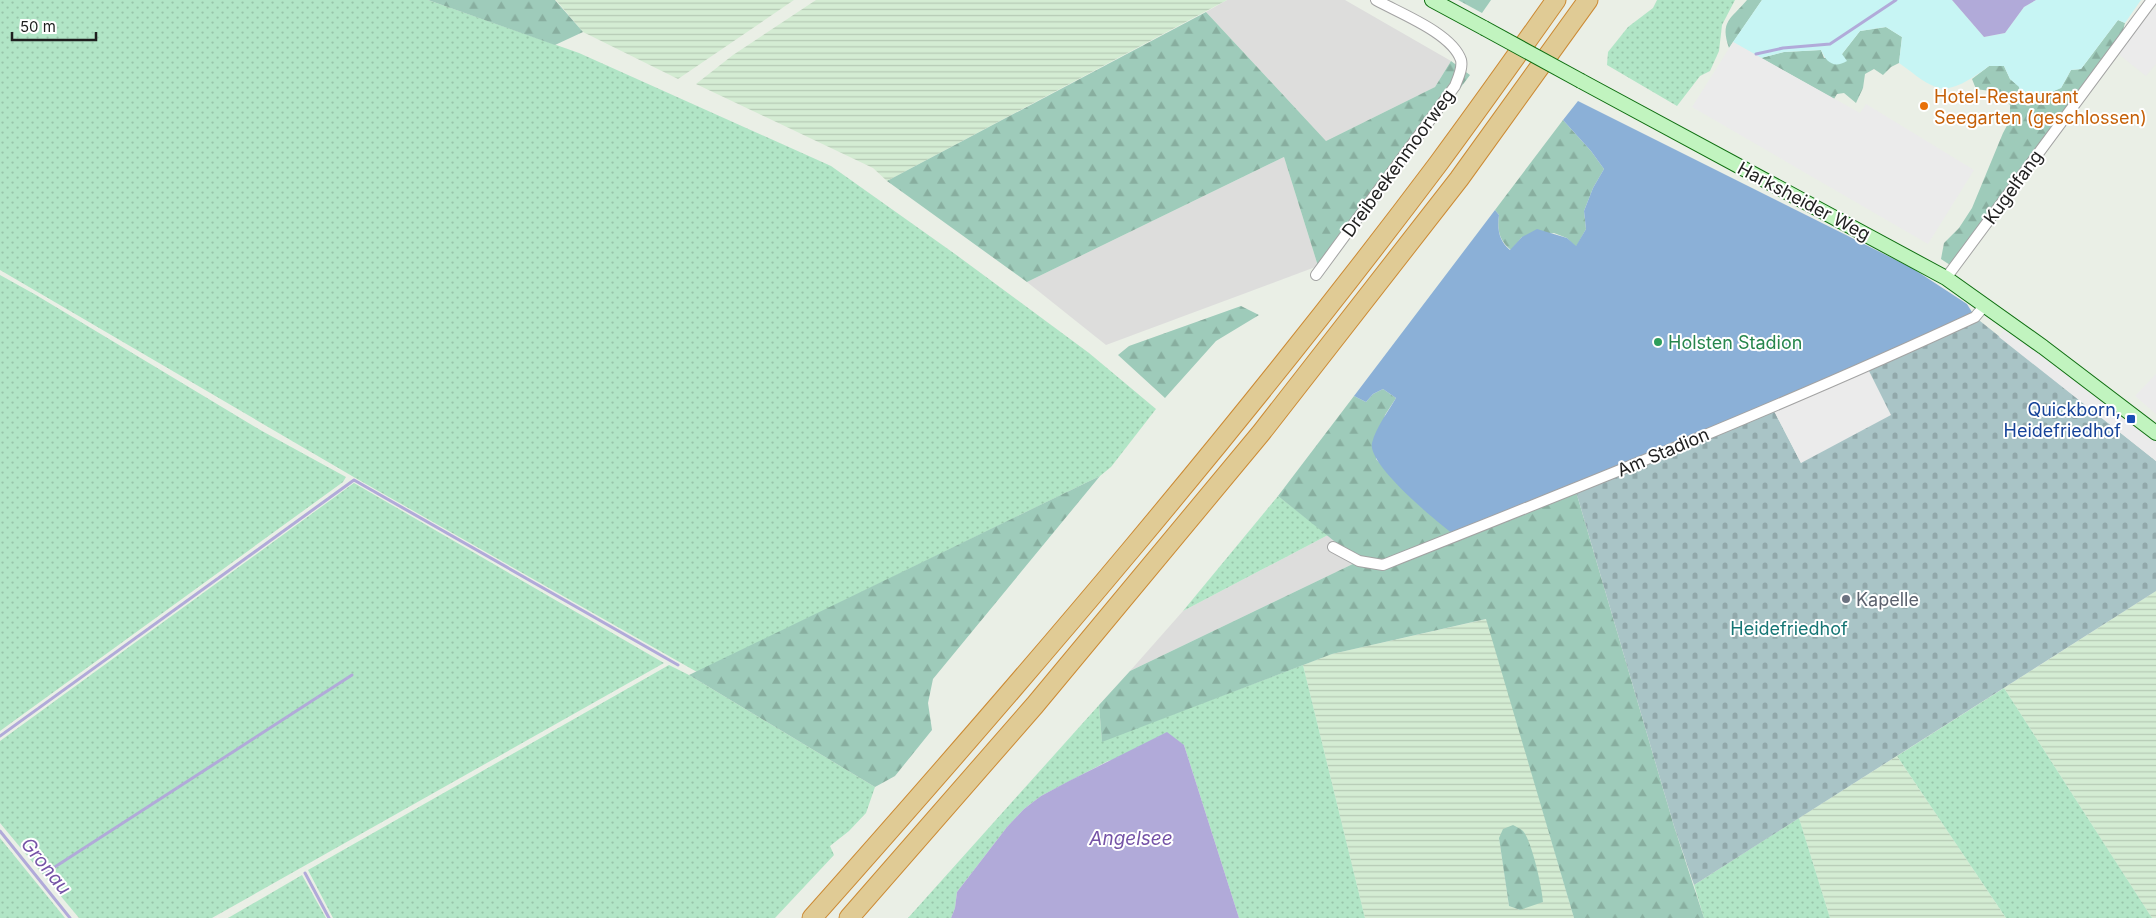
<svg xmlns="http://www.w3.org/2000/svg" width="2156" height="918" font-family="Inter,sans-serif">
<style>
.residential{fill:#dddddc}
.farmland{fill:url(#farmland-rules);fill-rule:evenodd}
.grass{fill:url(#grass-dots)}
.forest{fill:url(#forest-firs)}
.cemetery{fill:url(#cemetery-stones)}
.park{fill:#c7f5f4}
.pitch{fill:#8bb0d7}
.parking{fill:#ebebeb}
.water{fill:#b1aad9}
.lines{fill:none;stroke-linecap:round;stroke-linejoin:round}
.stream{stroke:#b1aad9;stroke-width:3}
.minor-casing{stroke:#a3a3a3;stroke-width:12}
.secondary-casing{stroke:#0e6e10;stroke-width:16}
.motorway-casing{stroke:#cc8a34;stroke-width:21}
.minor{stroke:#fff;stroke-width:10}
.secondary{stroke:#c1f4bf;stroke-width:14}
.motorway{stroke:#e0cb95;stroke-width:19}
.secondary-bridge-casing{stroke:#0e6e10;stroke-width:16;stroke-linecap:butt}
.secondary-bridge{stroke:#c1f4bf;stroke-width:14}
.food-dot{fill:#e8710a;stroke:#fff;stroke-width:2}
.leisure-dot{fill:#2e9e5b;stroke:#fff;stroke-width:2}
.transit-dot{fill:#1a4fb4;stroke:#fff;stroke-width:2}
.worship-dot{fill:#6b7280;stroke:#fff;stroke-width:2}
.labels{text-anchor:middle;dominant-baseline:central;stroke-width:4;stroke-linejoin:round;paint-order:stroke}
.food-label{font-size:18px;fill:#c56008;stroke:#fff;text-anchor:start}
.street-label{font-size:18px;fill:#1f1f1f;stroke:#fff}
.leisure-label{font-size:18px;fill:#27864d;stroke:#fff;text-anchor:start}
.transit-label{font-size:18px;fill:#164399;stroke:#fff;text-anchor:end}
.worship-label{font-size:18px;fill:#5b616d;stroke:#fff;text-anchor:start}
.park-label{font-size:18px;fill:#157574;stroke:#fff}
.water-label{font-size:19px;font-style:italic;fill:#7553a7;stroke:#fff}
</style>
<defs>
<pattern id="farmland-rules" width="6" height="5" patternUnits="userSpaceOnUse" patternTransform="scale(1.25)"><rect width="6" height="5" fill="#d4ecd3"/><path d="M0 2.5h6" fill="none" stroke="#b6cab5"/></pattern>
<pattern id="grass-dots" width="8" height="8" patternUnits="userSpaceOnUse" patternTransform="scale(1.25)"><rect width="8" height="8" fill="#b1e5c6"/><path d="M2 2h.1M6 6h.1" fill="none" stroke="#98c4aa" stroke-width="1.8" stroke-linecap="round"/></pattern>
<pattern id="forest-firs" width="22" height="20" patternUnits="userSpaceOnUse" patternTransform="scale(1.25)"><rect width="22" height="20" fill="#9ecbba"/><path d="M5 1l3.5 6h-7zM16 11l3.5 6h-7z" fill="#88ae9f"/></pattern>
<pattern id="cemetery-stones" width="16" height="16" patternUnits="userSpaceOnUse" patternTransform="scale(1.25)"><rect width="16" height="16" fill="#a9c4c6"/><path d="M2 7V4a2 2 0 0 1 4 0v3zM10 15v-3a2 2 0 0 1 4 0v3z" fill="#91a8aa"/></pattern>
</defs>
<rect width="100%" height="100%" fill="#eaefe6"/>
<g class="residential">
<path d="M 1227,0 L 1345,0 L 1451,61 L 1435,87 L 1326,141 L 1206,12 Z"/>
<path d="M 1284,157 L 1318,266 L 1106,345 L 1027,282 Z"/>
<path d="M 1328,535 L 1359,561 L 1130,671 L 1183,611 Z"/>
</g>
<g class="farmland">
<path d="M 556,0 L 794,0 L 678,79 L 583,32 Z"/>
<path d="M 816,0 L 1227,0 L 887,181 L 873,168 L 696,84 L 733,55 Z"/>
<path d="M 2156,591 L 2156,918 L 2152,918 L 2004,688 Z"/>
<path d="M 1487,619 L 1574,918 L 1365,918 L 1303,665 L 1332,654 ZM 1499,838 L 1520,910 L 1509,906 Z"/>
<path d="M 1897,756 L 2006,918 L 1830,918 L 1799,818 Z"/>
</g>
<g class="grass">
<path d="M 0,0 L 428,0 L 579,53 L 831,166 L 955,254 L 1089,353 L 1156,409 L 1111,467 L 1100,476 L 697,672 L 352,476 L 0,270 Z"/>
<path d="M 1657,0 L 1735,0 L 1722,25 L 1719,51 L 1710,71 L 1700,76 L 1677,106 L 1607,65 L 1608,52 L 1628,27 L 1653,8 Z"/>
<path d="M 0,275 L 36,295 L 262,431 L 346,477 L 343,482 L 0,731 Z"/>
<path d="M 354,483 L 664,663 L 212,918 L 79,918 L 0,823 L 0,741 Z"/>
<path d="M 1278,496 L 1328,535 L 1183,611 Z"/>
<path d="M 669,665 L 689,675 L 875,787 L 866,813 L 849,831 L 830,846 L 834,855 L 775,918 L 333,918 L 308,870 Z"/>
<path d="M 1303,665 L 1365,918 L 1239,918 L 1184,745 L 1108,761 L 1041,796 L 1024,809 L 1007,827 L 957,892 L 955,908 L 951,918 L 908,918 L 1099,705 L 1102,741 Z"/>
<path d="M 2004,688 L 2152,918 L 2006,918 L 1897,756 Z"/>
<path d="M 1799,818 L 1830,918 L 1704,918 L 1694,885 Z"/>
<path d="M 0,838 L 65,918 L 0,918 Z"/>
<path d="M 302,875 L 326,918 L 228,918 Z"/>
</g>
<g class="forest">
<path d="M 428,0 L 555,0 L 583,32 L 555,45 Z"/>
<path d="M 1458,0 L 1491,0 L 1482,13 Z"/>
<path d="M 1747,0 L 1762,0 L 1729,48 C 1720,21 1730,20 1747,0 Z"/>
<path d="M 1206,12 L 1326,141 L 1435,87 L 1451,61 L 1470,75 L 1332,260 L 1318,266 L 1284,157 L 1027,282 L 887,181 Z"/>
<path d="M 2118,20 L 2125,23 L 2120,41 L 1950,265 L 1941,259 L 1944,243 L 1959,228 L 1972,208 L 2003,133 L 2010,120 L 2010,105 L 2003,96 L 1990,91 L 1976,89 L 1972,79 L 1989,66 L 2004,66 L 2010,79 L 2019,86 L 2021,97 L 2061,88 L 2071,70 L 2081,69 Z"/>
<path d="M 1886,27 L 1902,37 L 1899,63 L 1891,67 L 1883,75 L 1874,69 L 1865,74 L 1863,88 L 1856,103 L 1844,93 L 1837,94 L 1834,99 L 1761,58 L 1784,52 L 1821,50 L 1824,58 L 1842,54 L 1860,31 Z"/>
<path d="M 1563,120 L 1591,151 L 1604,169 L 1593,188 L 1584,211 L 1586,229 L 1576,247 L 1567,238 L 1554,233 L 1522,237 L 1511,250 C 1499,241 1497,229 1499,215 L 1495,210 Z"/>
<path d="M 1241,306 L 1259,315 L 1216,341 L 1165,398 L 1118,355 L 1129,346 Z"/>
<path d="M 1383,389 L 1396,398 L 1385,415 L 1376,459 L 1395,480 L 1575,488 L 1674,826 L 1704,918 L 1574,918 L 1486,619 L 1332,654 L 1102,742 L 1099,705 L 1130,671 L 1359,561 L 1278,496 L 1354,396 L 1366,402 L 1373,394 Z"/>
<path d="M 1100,476 L 933,679 L 928,703 L 932,730 L 895,776 L 875,787 L 689,675 Z"/>
<path d="M 1513,825 C 1516,827 1520,828 1523,831 C 1532,842 1542,887 1543,902 L 1520,910 L 1509,906 L 1499,838 L 1503,829 Z"/>
</g>
<path class="cemetery" d="M 1975,317 L 2156,461 L 2156,591 L 1694,885 L 1674,826 L 1575,488 L 1772,407 L 1801,463 L 1867,367 Z"/>
<path class="park" d="M 1762,0 L 1952,0 L 1984,37 L 2005,33 L 2024,7 L 2036,0 L 2141,0 L 2125,23 L 2118,20 L 2081,69 L 2071,70 L 2061,88 L 2029,103 L 2021,97 L 2019,87 L 2010,79 L 2004,66 L 1989,66 C 1977,75 1952,94 1936,87 C 1923,83 1910,70 1899,63 L 1902,37 L 1886,27 L 1860,31 L 1842,54 L 1847,61 C 1834,69 1826,62 1821,50 L 1784,52 L 1761,58 L 1733,42 Z"/>
<path class="pitch" d="M 1578,101 L 1912,268 L 1967,304 L 1975,317 L 1456,536 C 1438,523 1367,465 1372,443 C 1376,427 1388,412 1396,398 L 1383,389 L 1373,394 L 1366,402 L 1354,396 L 1495,210 L 1499,215 C 1497,229 1499,241 1510,250 L 1522,237 L 1537,229 L 1567,238 L 1576,246 L 1586,229 L 1584,211 L 1593,188 L 1604,169 L 1591,151 L 1563,120 Z"/>
<g class="parking">
<path d="M 2154,8 L 2156,10 L 2156,64 L 2146,76 L 2117,53 Z"/>
<path d="M 1733,42 L 1860,113 L 1866,104 L 1974,170 L 1928,244 L 1692,107 Z"/>
<path d="M 2008,323 L 2156,436 L 2156,461 L 1999,337 Z"/>
<path d="M 1867,367 L 1891,415 L 1801,463 L 1772,407 Z"/>
<path d="M 2156,374 L 2156,414 L 2135,396 Z"/>
</g>
<g class="water">
<path d="M 1952,0 L 2036,0 L 2024,7 L 2005,33 L 1984,37 Z"/>
<path d="M 1167,732 L 1184,745 L 1239,918 L 951,918 L 955,908 L 957,892 L 1007,827 L 1024,809 L 1041,796 L 1069,781 Z"/>
</g>
<g class="lines">
<g class="stream">
<path d="M 1756,54 L 1783,48 L 1830,44 L 1896,0"/>
<path d="M 0,736 L 354,480 L 678,665"/>
<path d="M 0,831 L 70,918"/>
<path d="M 47,872 L 352,675"/>
<path d="M 305,873 L 329,918"/>
</g>
<defs>
<g id="minor">
<path d="M 1316,275 L 1455,86 C 1458,78 1463,68 1461,60 C 1452,33 1399,13 1376,0"/>
<path d="M 1946,278 L 2152,0"/>
<path d="M 1333,547 L 1359,561 L 1383,565 C 1582,486 1781,407 1975,317 L 1985,305"/>
</g>
<g id="secondary">
<path d="M 1432,0 L 1484,28"/>
<path d="M 1581,81 L 1946,278 L 2043,347 L 2156,433"/>
</g>
<g id="motorway">
<path d="M 812,918 C 1029,674 1242,425 1438,164 C 1478,110 1517,55 1556,0"/>
<path d="M 849,918 L 1035,705 L 1261,433 L 1459,179 L 1588,0"/>
</g>
</defs>
<use href="#minor" class="minor-casing"/>
<use href="#secondary" class="secondary-casing"/>
<use href="#motorway" class="motorway-casing"/>
<use href="#minor" class="minor"/>
<use href="#secondary" class="secondary"/>
<use href="#motorway" class="motorway"/>
<defs>
<path id="secondary-bridge" d="M 1484,28 L 1581,81"/>
</defs>
<use href="#secondary-bridge" class="secondary-bridge-casing"/>
<use href="#secondary-bridge" class="secondary-bridge"/>
</g>
<circle class="food-dot" cx="1924" cy="106" r="5"/>
<circle class="leisure-dot" cx="1658" cy="342" r="5"/>
<rect class="transit-dot" x="2126" y="414" width="10" height="10" rx="2.5"/>
<circle class="worship-dot" cx="1846" cy="599" r="5"/>
<g class="labels">
<g class="food-label">
<text x="1934" y="96">Hotel-Restaurant<tspan x="1934" dy="21">Seegarten (geschlossen)</tspan></text>
</g>
<g class="street-label">
<text transform="translate(1398 163) rotate(-54)">Dreibeekenmoorweg</text>
<text transform="translate(2013 187) rotate(-54)">Kugelfang</text>
<text transform="translate(1804 201) rotate(28)">Harksheider Weg</text>
<text transform="translate(1663 452) rotate(-23)">Am Stadion</text>
</g>
<g class="leisure-label">
<text x="1668" y="342">Holsten Stadion</text>
</g>
<g class="transit-label">
<text x="2121" y="409">Quickborn,<tspan x="2121" dy="21">Heidefriedhof</tspan></text>
</g>
<g class="worship-label">
<text x="1856" y="599">Kapelle</text>
</g>
<g class="park-label">
<text x="1789" y="628">Heidefriedhof</text>
</g>
<g class="water-label">
<text x="1131" y="838">Angelsee</text>
<text transform="translate(46 866) rotate(51)">Gronau</text>
</g>
</g>
<path d="M12 32v8h84v-8" fill="none" stroke="#1f1f1f" stroke-width="2.5"/>
<text x="20" y="32" font-size="15" fill="#1f1f1f" stroke="#ffffff" stroke-width="4" paint-order="stroke">50 m</text>
</svg>
